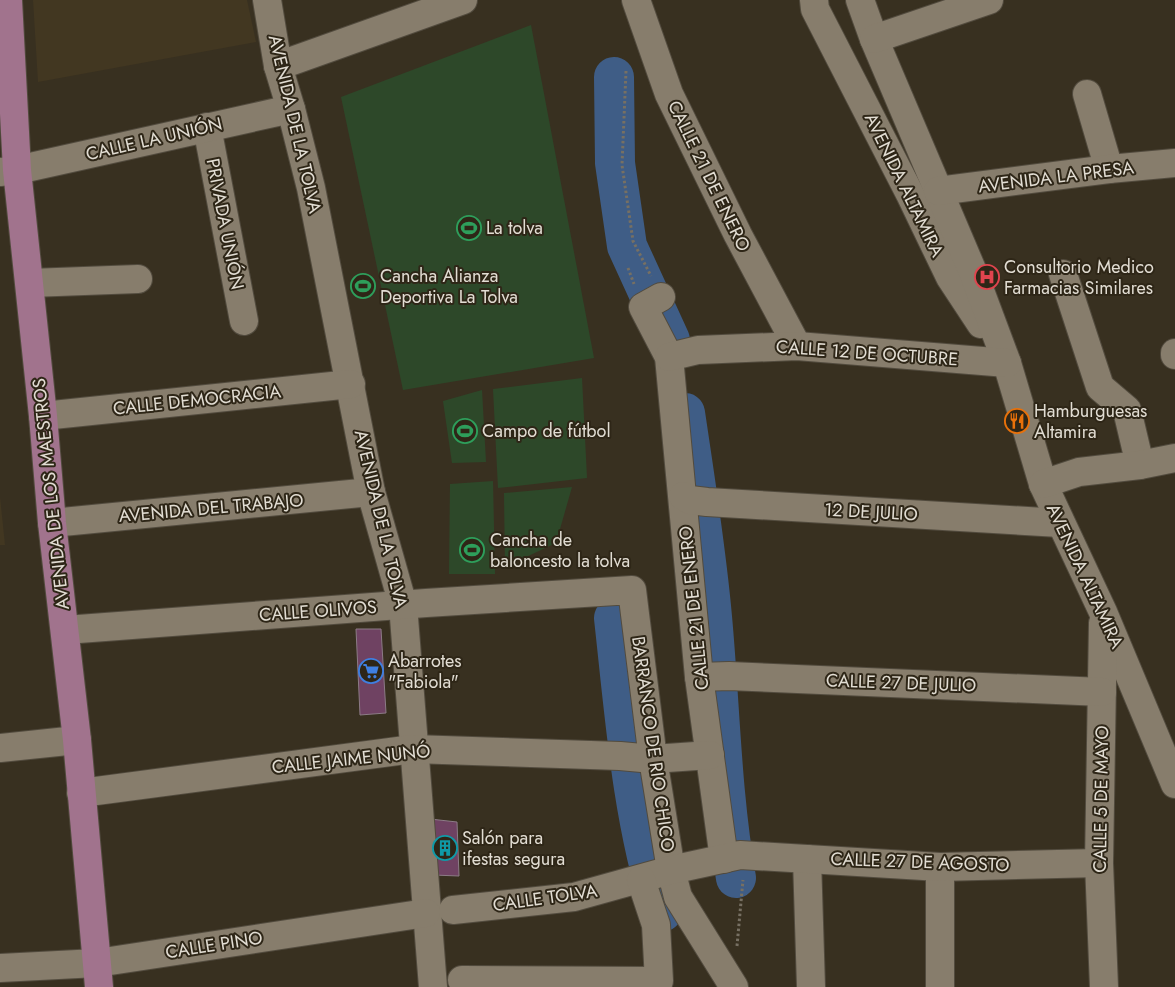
<svg xmlns="http://www.w3.org/2000/svg" width="1175" height="987" font-family="Jost,sans-serif">
<style>
.built{fill:#423721}
.green{fill:#2d4829}
.lines{fill:none;stroke-linecap:round;stroke-linejoin:round}
.river{stroke:#3f5d86;stroke-width:40}
.building{fill:#6f4262;stroke:#8c7b86}
.minor-casing{stroke:#524b3e;stroke-width:30}
.major-casing{stroke:#524b3e;stroke-width:30}
.path{stroke:#777063;stroke-width:3;stroke-dasharray:2.5 2.5;stroke-linecap:butt}
.minor{stroke:#877d6c;stroke-width:28}
.major{stroke:#a1738d;stroke-width:28}
.labels{text-anchor:middle;dominant-baseline:central;stroke-width:4;stroke-linejoin:round;paint-order:stroke}
.street-label{font-size:18px;fill:#e2ddd3;stroke:#2e2617}
.poi-label{font-size:18px;fill:#e2ddd3;stroke:#2e2617;text-anchor:start}
</style>
<rect width="100%" height="100%" fill="#383020"/>
<g class="built">
<path d="M 33,0 L 247,0 L 256,42 L 38,82 Z"/>
<path d="M 0,497 L 5,545 L 0,545 Z"/>
</g>
<g class="green">
<path d="M 531,25 L 594,358 L 403,390 L 341,97 Z"/>
<path d="M 582,378 L 587,478 L 498,488 L 493,389 Z"/>
<path d="M 482,390 L 486,462 L 452,463 L 443,401 Z"/>
<path d="M 493,481 L 495,574 L 449,574 L 450,484 Z"/>
<path d="M 572,487 L 556,543 L 505,567 L 504,493 Z"/>
</g>
<g class="lines">
<g class="river">
<path d="M 614,77 L 615,163 L 627,246 L 670,340"/>
<path d="M 685,413 C 695,481 706,549 712,617 C 720,704 721,792 736,878"/>
<path d="M 614,618 C 625,717 632,817 662,912"/>
</g>
</g>
<g class="building">
<path d="M 356,629 L 381,629 L 386,713 L 360,715 Z"/>
<path d="M 430,819 L 457,822 L 459,876 L 433,875 Z"/>
</g>
<g class="lines">
<defs>
<g id="minor">
<path d="M 267,0 L 278,66 L 291,109 L 311,188 L 371,492 L 403,605 L 433,987"/>
<path d="M 636,0 L 669,94 L 738,235 L 797,346"/>
<path d="M 814,0 L 815,9 L 910,194 L 950,277 L 981,324"/>
<path d="M 860,0 L 874,39 L 973,272 L 1007,363 L 1043,484 L 1103,612 L 1175,784"/>
<path d="M 874,39 L 989,0"/>
<path d="M 278,66 L 463,0"/>
<path d="M 1087,94 L 1109,169"/>
<path d="M 207,127 L 244,321"/>
<path d="M 0,172 L 17,170 L 291,109"/>
<path d="M 938,191 L 1109,169 L 1175,163"/>
<path d="M 1063,274 L 1100,387 L 1127,410 L 1140,465"/>
<path d="M 30,283 L 138,279"/>
<path d="M 661,297 L 643,307 L 669,357 L 699,677 L 724,859"/>
<path d="M 1175,355 L 1175,353"/>
<path d="M 669,357 L 698,350 L 797,346 L 1007,363"/>
<path d="M 43,416 L 351,384"/>
<path d="M 1043,484 L 1079,472 L 1140,465 L 1175,458"/>
<path d="M 683,496 L 690,500 L 707,502 L 1060,523"/>
<path d="M 52,523 L 371,492"/>
<path d="M 1103,623 L 1099,863 L 1104,987"/>
<path d="M 65,630 L 426,603 L 632,590 L 653,759 L 671,870 L 678,897 L 734,987"/>
<path d="M 699,677 L 729,676 L 1102,692"/>
<path d="M 0,748 L 77,740"/>
<path d="M 81,793 L 413,749 L 620,756 L 653,759 L 710,755"/>
<path d="M 807,859 L 811,987"/>
<path d="M 940,867 L 940,987"/>
<path d="M 453,910 L 574,897 L 671,870 L 740,855 L 940,867 L 1099,863"/>
<path d="M 0,968 L 97,963 L 426,913"/>
<path d="M 462,980 L 659,981 L 656,925 L 641,880"/>
</g>
<path id="major" d="M 8,0 L 17,170 L 43,416 L 52,523 L 77,740 L 99,987"/>
</defs>
<use href="#minor" class="minor-casing"/>
<use href="#major" class="major-casing"/>
<g class="path">
<path d="M 626,71 L 622,165 L 633,241 L 651,276"/>
<path d="M 628,268 L 634,284"/>
<path d="M 737,946 L 743,880"/>
</g>
<use href="#minor" class="minor"/>
<use href="#major" class="major"/>
</g>
<defs>
<symbol id="stadium-ring" viewBox="-11 -11 22 22"><circle r="9.5" fill="#2e2617" stroke="#2e9e5b" stroke-width="1.5"/><path d="M0-5a6.5 5 0 1 0 0 10a6.5 5 0 1 0 0-10ZM-3.5-1.8h7v3.6h-7Z" fill="#2e9e5b"/></symbol>
<symbol id="hospital-ring" viewBox="-11 -11 22 22"><circle r="9.5" fill="#2e2617" stroke="#e0444e" stroke-width="1.5"/><path d="M-5-5h3v3.5h4V-5h3V5h-3V1.5h-4V5h-3Z" fill="#e0444e"/></symbol>
<symbol id="restaurant-ring" viewBox="-11 -11 22 22"><circle r="9.5" fill="#2e2617" stroke="#e8710a" stroke-width="1.5"/><path d="M-5-6h1v4h1v-4h1v4h1v-4h1v5L-1.5 .5V6h-2V.5L-5-1ZM5-6V6H3V1.5H1.5Q1.5-4 5-6Z" fill="#e8710a"/></symbol>
<symbol id="supermarket-ring" viewBox="-11 -11 22 22"><circle r="9.5" fill="#2e2617" stroke="#3f7fe0" stroke-width="1.5"/><path d="M-6-5.5h2.5l.6 2H6L4.5 2H-2.5L-4.4-4H-6ZM-1.5 3.2a1.3 1.3 0 1 0 .1 0ZM3 3.2a1.3 1.3 0 1 0 .1 0Z" fill="#3f7fe0"/></symbol>
<symbol id="building-ring" viewBox="-11 -11 22 22"><circle r="9.5" fill="#2e2617" stroke="#0f9aa8" stroke-width="1.5"/><path d="M-4-6H4V6H1V3H-1V6H-4ZM-2.5-4.3h1.7v1.8h-1.7ZM.8-4.3h1.7v1.8H.8ZM-2.5-1h1.7V.8h-1.7ZM.8-1h1.7V.8H.8Z" fill="#0f9aa8"/></symbol>
</defs>
<g fill-rule="evenodd">
<use href="#stadium-ring" x="455" y="214" width="28" height="28"/>
<use href="#hospital-ring" x="973" y="263" width="28" height="28"/>
<use href="#stadium-ring" x="349" y="272" width="28" height="28"/>
<use href="#restaurant-ring" x="1003" y="407" width="28" height="28"/>
<use href="#stadium-ring" x="451" y="417" width="28" height="28"/>
<use href="#stadium-ring" x="458" y="536" width="28" height="28"/>
<use href="#supermarket-ring" x="357" y="657" width="28" height="28"/>
<use href="#building-ring" x="431" y="834" width="28" height="28"/>
</g>
<g class="labels">
<g class="street-label">
<text transform="translate(295 124) rotate(77)">AVENIDA DE LA TOLVA</text>
<text transform="translate(154 139) rotate(-13)">CALLE LA UNIÓN</text>
<text transform="translate(709 176) rotate(64)">CALLE 21 DE ENERO</text>
<text transform="translate(1056 177) rotate(-7)">AVENIDA LA PRESA</text>
<text transform="translate(904 185) rotate(64)">AVENIDA ALTAMIRA</text>
<text transform="translate(225 224) rotate(79)">PRIVADA UNIÓN</text>
<text transform="translate(867 353) rotate(4)">CALLE 12 DE OCTUBRE</text>
<text transform="translate(197 400) rotate(-6)">CALLE DEMOCRACIA</text>
<text transform="translate(51 494) rotate(-96)">AVENIDA DE LOS MAESTROS</text>
<text transform="translate(211 508) rotate(-5)">AVENIDA DEL TRABAJO</text>
<text transform="translate(871 512) rotate(3)">12 DE JULIO</text>
<text transform="translate(381 519) rotate(77)">AVENIDA DE LA TOLVA</text>
<text transform="translate(1085 576) rotate(65)">AVENIDA ALTAMIRA</text>
<text transform="translate(694 608) rotate(-96)">CALLE 21 DE ENERO</text>
<text transform="translate(318 611) rotate(-4)">CALLE OLIVOS</text>
<text transform="translate(901 683) rotate(2)">CALLE 27 DE JULIO</text>
<text transform="translate(653 744) rotate(82)">BARRANCO DE RIO CHICO</text>
<text transform="translate(351 759) rotate(-6)">CALLE JAIME NUNÓ</text>
<text transform="translate(1101 799) rotate(-89)">CALLE 5 DE MAYO</text>
<text transform="translate(920 862) rotate(2)">CALLE 27 DE AGOSTO</text>
<text transform="translate(545 898) rotate(-8)">CALLE TOLVA</text>
<text transform="translate(214 945) rotate(-9)">CALLE PINO</text>
</g>
<g class="poi-label">
<text x="486" y="228">La tolva</text>
<text x="1004" y="267">Consultorio Medico<tspan x="1004" dy="21">Farmacias Similares</tspan></text>
<text x="380" y="276">Cancha Alianza<tspan x="380" dy="21">Deportiva La Tolva</tspan></text>
<text x="1034" y="411">Hamburguesas<tspan x="1034" dy="21">Altamira</tspan></text>
<text x="482" y="431">Campo de fútbol</text>
<text x="490" y="540">Cancha de<tspan x="490" dy="21">baloncesto la tolva</tspan></text>
<text x="388" y="661">Abarrotes<tspan x="388" dy="21">"Fabiola"</tspan></text>
<text x="462" y="838">Salón para<tspan x="462" dy="21">ifestas segura</tspan></text>
</g>
</g>
</svg>
